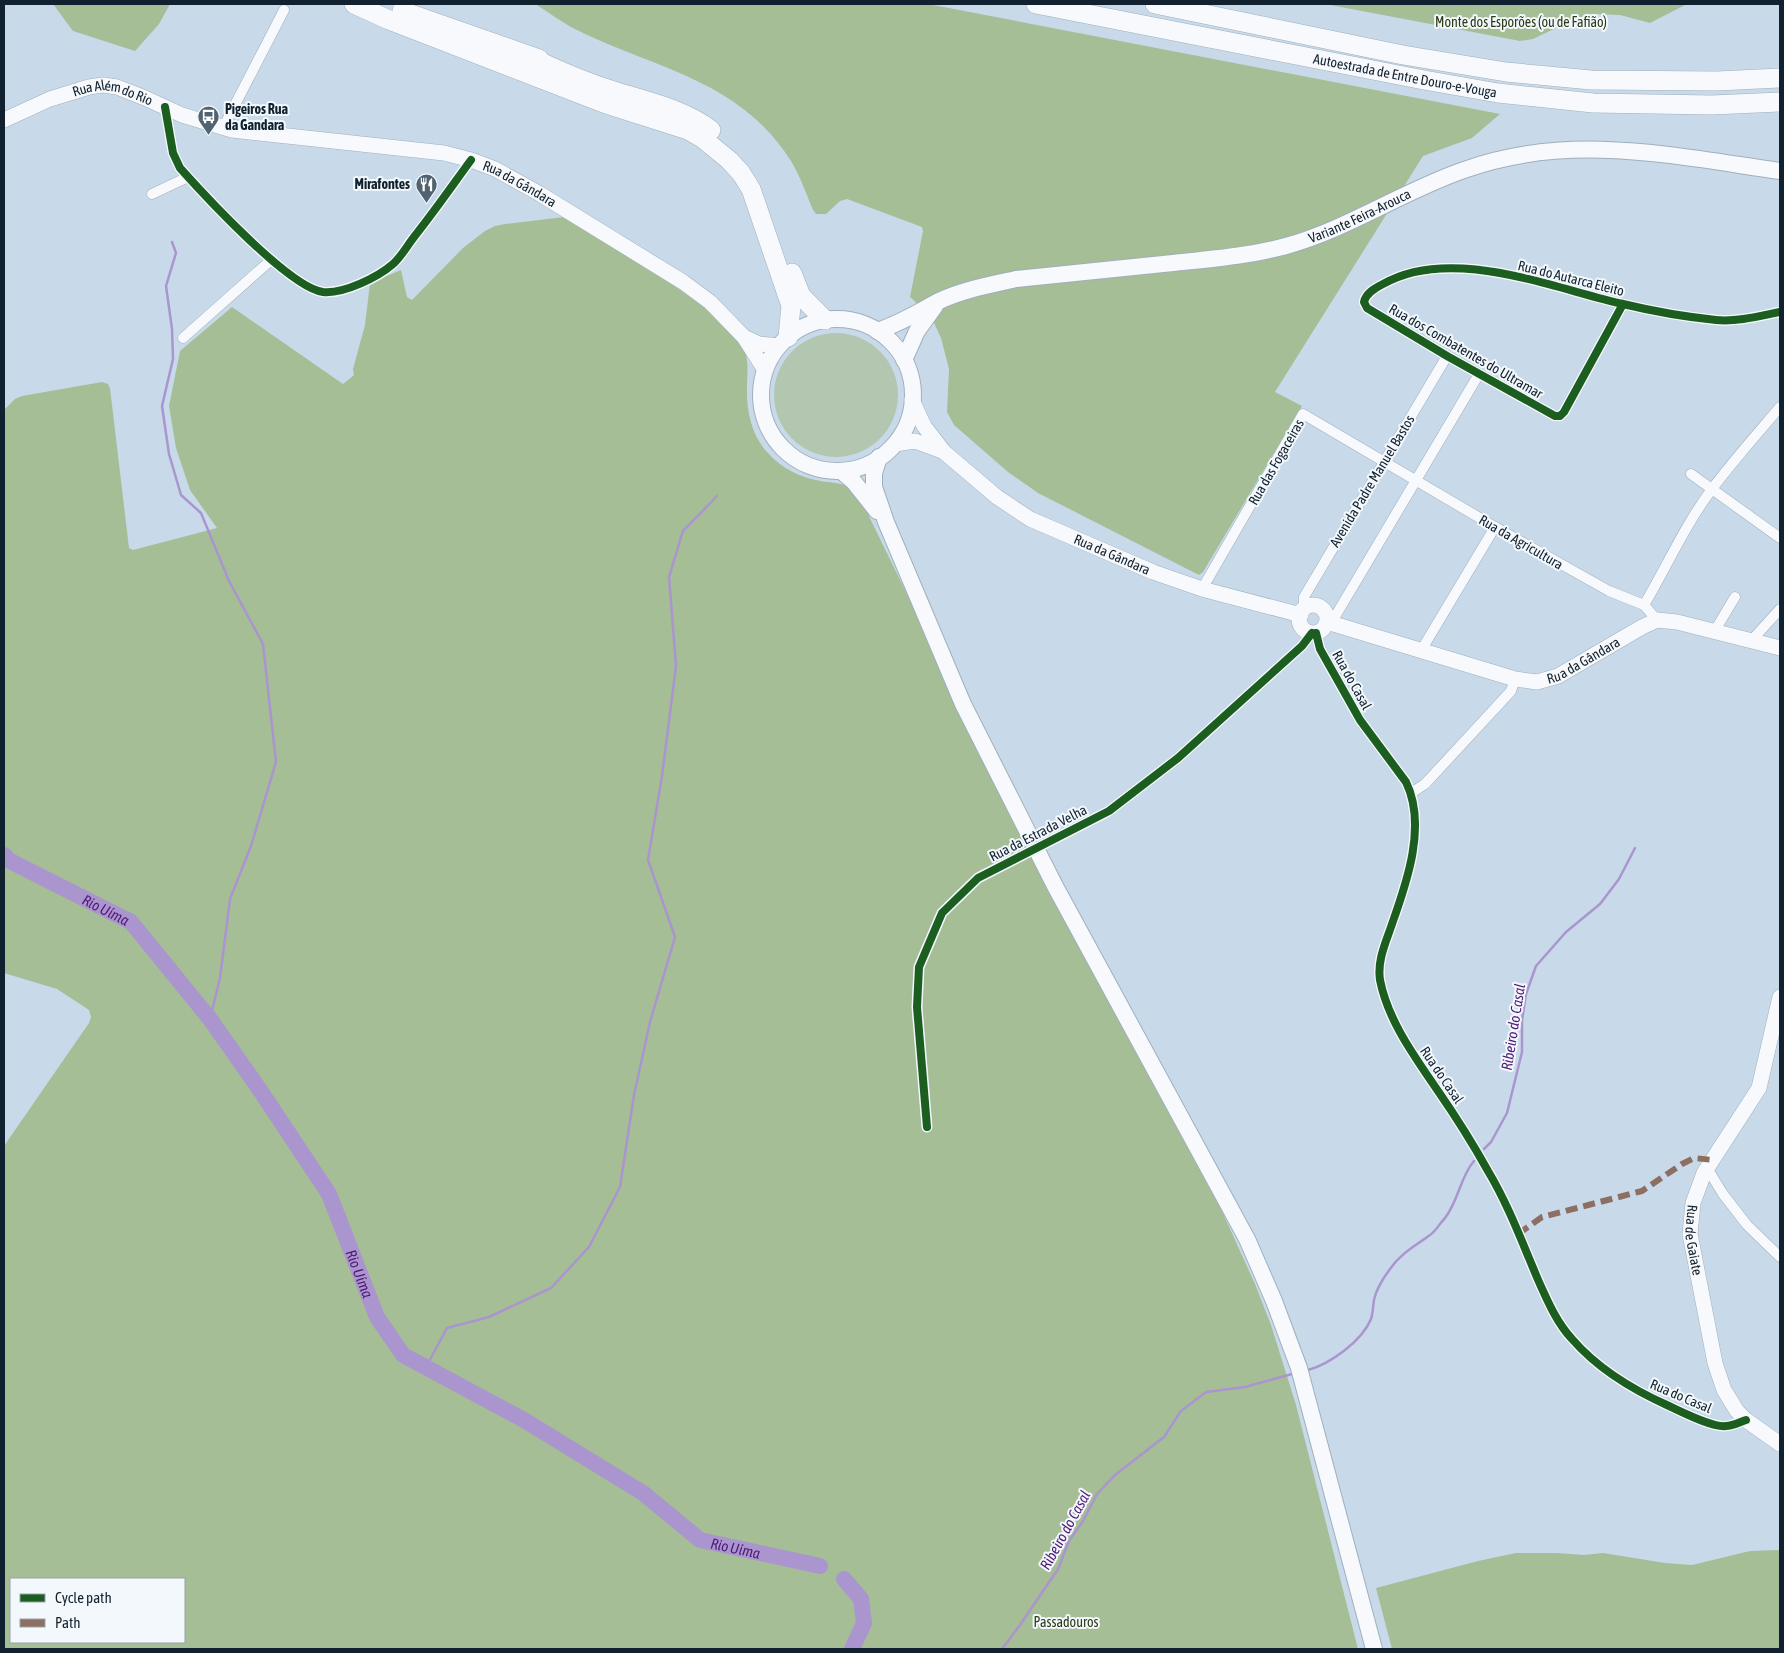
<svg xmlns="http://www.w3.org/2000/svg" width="1784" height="1653" font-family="'Asap Condensed',sans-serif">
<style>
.green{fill:#b3c7b0}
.forest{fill:#a5be96;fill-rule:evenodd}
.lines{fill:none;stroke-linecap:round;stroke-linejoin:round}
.stream{stroke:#aa95cf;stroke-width:2.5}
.river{stroke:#aa95cf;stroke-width:16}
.minor-casing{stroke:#9fafbd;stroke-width:11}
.secondary-casing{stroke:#9fafbd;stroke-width:16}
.primary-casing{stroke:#9fafbd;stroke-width:18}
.motorway-casing{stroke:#9fafbd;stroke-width:20}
.minor{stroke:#f7f9fc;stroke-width:10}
.secondary{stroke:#f7f9fc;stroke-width:15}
.primary{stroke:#f7f9fc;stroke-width:16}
.motorway{stroke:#f7f9fc;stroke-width:19}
.minor-bridge-casing{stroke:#9fafbd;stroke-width:11;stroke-linecap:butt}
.minor-bridge{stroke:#f7f9fc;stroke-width:10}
.quiet{stroke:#8d6e63;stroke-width:6;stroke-dasharray:12 6;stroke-linecap:butt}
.cycleway-casing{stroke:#f3f8fc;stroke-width:11}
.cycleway{stroke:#1b5e20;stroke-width:8}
.labels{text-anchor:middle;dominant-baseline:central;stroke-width:4;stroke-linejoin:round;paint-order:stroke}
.park-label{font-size:14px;fill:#2d3a16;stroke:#f3f8fc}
.street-label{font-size:14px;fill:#11212f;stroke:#f3f8fc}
.poi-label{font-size:14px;font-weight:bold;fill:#11212f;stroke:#f3f8fc;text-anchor:start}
.water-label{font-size:15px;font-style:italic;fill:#501a78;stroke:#f3f8fc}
</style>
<rect width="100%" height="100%" fill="#c8daea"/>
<circle class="green" cx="836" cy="395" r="62"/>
<g class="forest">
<path d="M 53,4 L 170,4 L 159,24 L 135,51 L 73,31 Z"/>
<path d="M 535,4 L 928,4 L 1500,114 L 1472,138 L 1423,156 L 1275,392 L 1302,406 L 1203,572 L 1199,575 L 1038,493 L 1008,472 L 954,425 L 947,412 L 949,369 L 941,338 L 931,316 L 910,297 L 923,231 L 922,227 L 847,199 L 840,201 L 826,214 L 816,214 L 813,210 C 806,193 800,176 791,161 C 740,80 656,69 577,30 C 562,23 549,12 535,4 Z"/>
<path d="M 1325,4 L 1687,4 L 1650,23 L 1620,15 L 1594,14 L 1577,18 L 1533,39 L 1520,41 Z"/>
<path d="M 564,217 L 578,222 C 601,237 623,252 645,266 C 672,285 733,321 745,352 C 749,363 747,375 747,386 C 746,409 751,436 768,453 C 781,468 801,478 821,481 C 830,483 842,482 850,488 C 855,493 860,501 864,506 L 1025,836 L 1216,1198 L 1255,1284 L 1271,1325 L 1296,1405 L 1358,1649 L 4,1649 L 4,1146 L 89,1023 L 91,1017 L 89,1010 L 57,989 L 4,973 L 4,410 L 15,399 L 22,396 L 102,382 L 108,384 L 110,388 L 129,548 L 133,550 L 217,528 L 190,490 L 176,448 L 169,406 L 180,351 L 232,307 L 343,384 L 354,375 L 353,369 L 365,325 L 370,283 L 401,270 L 407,297 L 412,300 L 463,248 L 485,231 L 495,226 L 505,224 ZM 11,1579 L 184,1579 L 184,1642 L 11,1642 Z"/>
<path d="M 1780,1550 L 1780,1649 L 1392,1649 L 1376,1588 L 1478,1561 L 1516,1553 L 1557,1553 L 1584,1555 L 1603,1553 L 1665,1563 L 1692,1565 L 1750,1551 Z"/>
</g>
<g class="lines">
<g class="stream">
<path d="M 172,242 L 176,253 L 166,286 L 172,329 L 173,359 L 162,406 L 169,454 L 181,495 L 201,513 L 229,581 L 263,644 L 276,762 L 251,846 L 230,899 L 220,978 L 210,1019"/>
<path d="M 1484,1149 L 1491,1142 L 1507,1113 L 1522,1052 L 1522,1020 L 1526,994 L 1536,966 L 1566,932 L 1600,904 L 1619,879 L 1635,848"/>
<path d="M 426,1367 L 447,1328 L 489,1317 L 551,1288 L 589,1247 L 620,1187 L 634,1095 L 650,1022 L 675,937 L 648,860 L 662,776 L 676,666 L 669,577 L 683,531 L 717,496"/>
<path d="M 1308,1370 C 1330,1364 1362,1341 1371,1319 C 1373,1313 1373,1306 1374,1300 C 1376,1290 1384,1277 1390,1269 C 1400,1254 1415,1246 1430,1235 C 1436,1231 1440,1223 1445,1218 C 1459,1200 1460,1177 1474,1161"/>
<path d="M 1002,1649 L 1020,1625 L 1058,1569 L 1069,1541 L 1083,1521 L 1097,1494 L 1115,1475 L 1164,1437 L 1181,1411 L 1206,1392 L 1245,1387 L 1292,1374"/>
</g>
<g class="river">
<path id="s1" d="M 4,855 L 10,861 L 131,922 L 210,1019 L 262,1093 L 329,1194 L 377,1317 L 403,1355 L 524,1420 L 643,1493 L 700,1540 L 820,1566"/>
<path d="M 844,1579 L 861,1599 L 864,1623 L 852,1649"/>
</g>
<defs>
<g id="minor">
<path d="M 165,107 L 173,153 L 180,168 C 205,196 290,288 323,292 C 344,294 378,277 393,264 C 401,257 407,246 414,237 C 434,212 452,186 471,160"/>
<path d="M 223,128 L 284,10"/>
<path d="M 152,194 L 188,177"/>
<path d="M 1623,304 L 1564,412 L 1560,416 L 1555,416 L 1447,356 L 1367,308 L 1364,302 C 1366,293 1375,288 1383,284 C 1451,245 1552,288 1623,304 C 1652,311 1687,317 1716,320 C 1737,322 1760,316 1780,312"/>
<path d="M 183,338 L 271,260"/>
<path d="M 1691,474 L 1780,538"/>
<path d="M 1202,589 L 1303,414 L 1495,527 L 1609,591 L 1644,605 L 1657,620"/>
<path d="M 1644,605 C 1667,566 1685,525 1712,489 C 1733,461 1757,434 1780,407"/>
<path d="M 1304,609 L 1304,597 L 1447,356"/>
<path d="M 1327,618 L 1336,615 L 1479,374"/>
<path d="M 1714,632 L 1735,597"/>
<path d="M 1316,633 L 1320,649 L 1360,720 L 1406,782 C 1427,825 1407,882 1392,924 C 1386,942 1377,960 1380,980 C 1388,1021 1415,1057 1438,1091 C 1456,1117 1473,1144 1488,1171 C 1509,1206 1523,1245 1539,1282 C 1548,1302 1557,1323 1572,1339 C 1598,1369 1633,1390 1669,1406 C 1682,1412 1713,1428 1726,1426 C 1732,1426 1740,1422 1746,1420"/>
<path d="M 1751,641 L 1780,609"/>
<path d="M 1422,649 L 1495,527"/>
<path d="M 1411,793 L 1425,784 L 1511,691 L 1515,679"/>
<path d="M 1054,839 L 1109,811 L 1178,758 L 1302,646 L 1312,633"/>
<path d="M 927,1127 L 917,1007 L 919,967 L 942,913 L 978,878 L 1016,858"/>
<path d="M 1707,1168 L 1723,1194 L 1747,1225 L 1780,1257"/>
</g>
<g id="secondary">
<path id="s2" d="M 4,120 L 50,99 L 89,87 L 103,85 L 117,87 L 145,98 L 182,115 L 232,130 L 444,153 L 471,160 L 495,169 L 540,194 L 683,282 L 710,302 L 744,337 L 765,370"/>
<path d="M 744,337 L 759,344 L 779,346"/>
<path id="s3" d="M 912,400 L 924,426 L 944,452 L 997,497 L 1030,519 L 1153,572 L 1202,589 L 1301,615"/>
<path d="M 895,444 L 915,441 L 942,451"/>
<circle cx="1313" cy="619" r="14"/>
<path id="s4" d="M 1327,622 L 1515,679 L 1537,682 L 1558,676 L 1642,627 L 1657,620 L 1677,622 L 1780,648"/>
<path id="s5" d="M 1780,997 L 1759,1088 L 1704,1173 L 1693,1203 L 1690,1234 L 1715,1363 L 1724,1390 L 1737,1411 L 1746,1420 L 1780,1444"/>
</g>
<g id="primary">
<circle cx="837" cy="395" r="76"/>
<path id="s6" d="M 877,331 C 899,324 917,313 937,302 C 962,290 989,285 1016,279 C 1068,274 1120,268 1173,263 C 1211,259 1249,256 1286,246 C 1348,229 1403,191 1464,170 C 1568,132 1674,156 1780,171"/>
<path d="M 904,360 L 917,331 L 935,306"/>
<path d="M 879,457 L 874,473 L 874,487 L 886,522 L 963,704 L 1055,886 L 1247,1239 L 1274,1301 L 1299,1368 L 1374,1649"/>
<path d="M 841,471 L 854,482 L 877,511"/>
</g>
<g id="motorway">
<path d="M 354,4 L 389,20 L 606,104 L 688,130 L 702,138 L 729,160 L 741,173 L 751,189 L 791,306 L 788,337"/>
<path id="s7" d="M 1036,4 L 1424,80 L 1498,93 L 1593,103 L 1712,105 L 1780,102"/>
<path d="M 1155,4 L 1403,55 L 1506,72 L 1591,80 L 1717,81 L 1780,78"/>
<path d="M 402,11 L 539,59"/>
<path d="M 528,56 C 555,69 582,81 611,90 C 644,101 682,108 711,130"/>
<path d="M 792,273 L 801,296 L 825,320"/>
</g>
</defs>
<use href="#minor" class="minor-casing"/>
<use href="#secondary" class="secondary-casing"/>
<use href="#primary" class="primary-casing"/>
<use href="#motorway" class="motorway-casing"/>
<use href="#minor" class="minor"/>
<use href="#secondary" class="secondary"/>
<use href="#primary" class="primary"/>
<use href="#motorway" class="motorway"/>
<defs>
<path id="minor-bridge" d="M 1016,858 L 1054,839"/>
</defs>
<use href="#minor-bridge" class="minor-bridge-casing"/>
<use href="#minor-bridge" class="minor-bridge"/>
<path class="quiet" d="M 1518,1234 L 1542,1217 L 1642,1191 L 1682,1164 L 1694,1158 L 1713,1160"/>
<defs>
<g id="cycleway">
<path d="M 165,107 L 173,153 L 180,168 C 205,196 290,288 323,292 C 344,294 378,277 393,264 C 401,257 407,246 414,237 C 434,212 452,186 471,160"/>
<path d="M 1623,304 L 1564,412 L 1560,416 L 1555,416 L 1447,356 L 1367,308 L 1364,302 C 1366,293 1375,288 1383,284 C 1451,245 1552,288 1623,304 C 1652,311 1687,317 1716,320 C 1737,322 1760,316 1780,312"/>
<path d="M 1316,633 L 1320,649 L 1360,720 L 1406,782 C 1427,825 1407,882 1392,924 C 1386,942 1377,960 1380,980 C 1388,1021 1415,1057 1438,1091 C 1456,1117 1473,1144 1488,1171 C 1509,1206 1523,1245 1539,1282 C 1548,1302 1557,1323 1572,1339 C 1598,1369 1633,1390 1669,1406 C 1682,1412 1713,1428 1726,1426 C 1732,1426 1740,1422 1746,1420"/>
<path d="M 927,1127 L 917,1007 L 919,967 L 942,913 L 978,878 L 1109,811 L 1178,758 L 1302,646 L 1312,633"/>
</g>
</defs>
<use href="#cycleway" class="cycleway-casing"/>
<use href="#cycleway" class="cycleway"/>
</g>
<defs>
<symbol id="bus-pin" viewBox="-11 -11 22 30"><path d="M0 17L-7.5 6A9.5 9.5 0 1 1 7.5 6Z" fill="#516270" stroke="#f3f8fc"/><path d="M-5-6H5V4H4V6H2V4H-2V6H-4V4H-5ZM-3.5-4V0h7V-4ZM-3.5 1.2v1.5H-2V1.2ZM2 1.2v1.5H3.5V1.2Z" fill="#fff"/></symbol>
<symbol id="restaurant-pin" viewBox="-11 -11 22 30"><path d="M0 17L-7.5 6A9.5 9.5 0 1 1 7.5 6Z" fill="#516270" stroke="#f3f8fc"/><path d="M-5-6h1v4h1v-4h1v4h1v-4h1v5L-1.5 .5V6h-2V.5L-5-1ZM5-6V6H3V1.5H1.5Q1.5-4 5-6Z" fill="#fff"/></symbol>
</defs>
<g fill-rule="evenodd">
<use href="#bus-pin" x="196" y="104" width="25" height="34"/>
<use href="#restaurant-pin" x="414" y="172" width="25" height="34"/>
</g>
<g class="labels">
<g class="park-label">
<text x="1521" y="22">Monte dos Esporões (ou de Fafião)</text>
<text x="1066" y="1622">Passadouros</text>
</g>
<g class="street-label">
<text stroke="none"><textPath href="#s7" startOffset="376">Autoestrada de Entre Douro-e-Vouga</textPath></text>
<text stroke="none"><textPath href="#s2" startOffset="116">Rua Além do Rio</textPath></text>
<text stroke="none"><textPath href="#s2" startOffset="538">Rua da Gândara</textPath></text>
<text stroke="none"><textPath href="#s6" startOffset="501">Variante Feira-Arouca</textPath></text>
<text transform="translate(1571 278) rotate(14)">Rua do Autarca Eleito</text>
<text transform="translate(1466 351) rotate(30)">Rua dos Combatentes do Ultramar</text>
<text transform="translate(1276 462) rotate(-60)">Rua das Fogaceiras</text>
<text transform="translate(1372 481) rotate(-59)">Avenida Padre Manuel Bastos</text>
<text transform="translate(1521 542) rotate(30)">Rua da Agricultura</text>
<text stroke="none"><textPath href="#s3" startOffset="260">Rua da Gândara</textPath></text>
<text stroke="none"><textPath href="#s4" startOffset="270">Rua da Gândara</textPath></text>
<text transform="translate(1352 680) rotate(61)">Rua do Casal</text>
<text transform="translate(1038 833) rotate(-27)">Rua da Estrada Velha</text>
<text transform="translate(1442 1075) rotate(56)">Rua do Casal</text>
<text stroke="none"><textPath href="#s5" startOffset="264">Rua de Gaiate</textPath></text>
<text transform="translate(1681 1396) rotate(23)">Rua do Casal</text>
</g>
<g class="poi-label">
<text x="225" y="109">Pigeiros Rua<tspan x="225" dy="16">da Gandara</tspan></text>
<text x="410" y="184" text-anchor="end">Mirafontes</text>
</g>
<g class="water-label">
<text stroke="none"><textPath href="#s1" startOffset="116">Rio Uíma</textPath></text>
<text transform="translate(1513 1027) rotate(-81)">Ribeiro do Casal</text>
<text stroke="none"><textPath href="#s1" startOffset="566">Rio Uíma</textPath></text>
<text transform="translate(1065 1530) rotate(-61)">Ribeiro do Casal</text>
<text stroke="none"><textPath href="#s1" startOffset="1046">Rio Uíma</textPath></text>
</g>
</g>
<rect width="1784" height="1653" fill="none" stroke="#11212f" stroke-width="10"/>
<rect x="10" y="1578" width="175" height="65" fill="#f3f8fc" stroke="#99a2aa"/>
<rect x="20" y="1594" width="25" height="8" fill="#1b5e20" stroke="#99a2aa"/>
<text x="55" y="1603" font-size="15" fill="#11212f">Cycle path</text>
<rect x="20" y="1619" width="25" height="8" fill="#8d6e63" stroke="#99a2aa"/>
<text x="55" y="1628" font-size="15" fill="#11212f">Path</text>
</svg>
